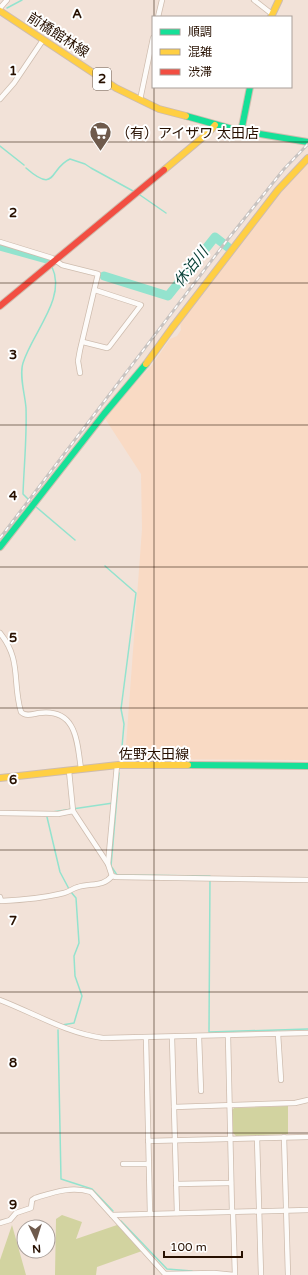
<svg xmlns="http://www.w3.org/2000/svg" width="308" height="1275" font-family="'Varela Round','Noto Sans JP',sans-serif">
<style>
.built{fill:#f9dac4}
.green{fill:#d2d3a0}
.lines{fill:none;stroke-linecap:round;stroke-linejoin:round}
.stream{stroke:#93e3ce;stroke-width:1.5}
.river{stroke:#93e3ce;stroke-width:9}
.street-casing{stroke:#cebcae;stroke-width:6}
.fast-casing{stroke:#cebcae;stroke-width:8}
.slow-casing{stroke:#cebcae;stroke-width:8}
.jam-casing{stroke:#cebcae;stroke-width:8}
.street{stroke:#fdfbf9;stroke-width:4.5}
.fast{stroke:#16e098;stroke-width:6}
.slow{stroke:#ffcf43;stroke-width:6}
.jam{stroke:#f24e42;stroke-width:6}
.rail-casing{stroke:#c8c3c0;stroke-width:3}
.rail{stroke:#fff;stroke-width:1.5;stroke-dasharray:4.5;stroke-linecap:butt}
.grid{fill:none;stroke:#271000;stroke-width:1;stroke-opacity:0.55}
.labels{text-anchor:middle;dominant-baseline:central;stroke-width:4;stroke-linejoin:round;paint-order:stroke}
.shield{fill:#fff;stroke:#68584c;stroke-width:1}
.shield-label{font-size:13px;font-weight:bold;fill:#271000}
.street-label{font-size:14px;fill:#271000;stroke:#fff}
.poi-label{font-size:14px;fill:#271000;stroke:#fff;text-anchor:start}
.water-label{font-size:15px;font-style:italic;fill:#0a4239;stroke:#fff}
.grid-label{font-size:13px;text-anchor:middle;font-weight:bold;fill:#271000;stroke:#fff;stroke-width:4;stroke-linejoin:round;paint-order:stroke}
</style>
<rect width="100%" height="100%" fill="#f2e2d8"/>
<path class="built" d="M 308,162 L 308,760 L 125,759 L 142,529 L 141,474 L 104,417 L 152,365 L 170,339 L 177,336 L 181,330 L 180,322 L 281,192 Z"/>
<g class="green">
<path d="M 288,1106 L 288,1134 L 236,1136 L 233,1133 L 232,1110 L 234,1108 Z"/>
<path d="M 62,1215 L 82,1222 L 76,1239 L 117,1225 L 142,1251 L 97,1267 L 96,1275 L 55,1275 L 56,1219 Z"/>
<path d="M 12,1225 L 26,1275 L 0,1275 L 0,1260 Z"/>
</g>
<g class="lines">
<g class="stream">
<path d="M 7,8 L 22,0"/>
<path d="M 0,146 L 24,165"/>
<path d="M 26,168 C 57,195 49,168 70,159 L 85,164 L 91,168 L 133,191"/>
<path d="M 140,195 L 166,213"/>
<path d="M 32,503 L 23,494 C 24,465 27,437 26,408 C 25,394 19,376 23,363 C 32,333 67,298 52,267"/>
<path d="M 35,506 L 75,540"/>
<path d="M 105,566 L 136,593 L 121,709 L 124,724 L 121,758"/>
<path d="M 119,773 L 111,866 L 117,875 L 210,876 L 209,1032 L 308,1029"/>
<path d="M 52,812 L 113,803"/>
<path d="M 47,817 L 60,872 L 69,889"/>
<path d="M 62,1025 L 74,1023 L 82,996 L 75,976 L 74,956 L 79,943 L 76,898 L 71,892"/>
<path d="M 58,1030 L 61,1179 L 92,1189 L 113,1211"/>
<path d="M 121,1221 L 167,1269 L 192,1271"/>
</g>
<g class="river">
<path d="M 0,246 L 50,260"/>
<path d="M 104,276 L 168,296 L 215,237 L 229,248"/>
</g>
<defs>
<g id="street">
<path d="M 254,0 L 272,14"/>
<path d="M 0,8 L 7,0"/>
<path d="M 158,17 L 162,0"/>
<path d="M 0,99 L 14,83 L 43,40"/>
<path d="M 140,100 L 153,38"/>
<path d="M 0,242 L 52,258 L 62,265 L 98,274 L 80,350 L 78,361 L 80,373"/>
<path d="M 83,342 L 107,348 L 109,347 L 141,305 L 95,290"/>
<path d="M 0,633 C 22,660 12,682 21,712 C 26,717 33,714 39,713 C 77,708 77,742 81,769"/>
<path d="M 69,771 L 73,811"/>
<path d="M 0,813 L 58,814 L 73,811 L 108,864 L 112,876"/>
<path d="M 108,864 L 117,765"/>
<path d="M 112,876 L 116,877 L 308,880"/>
<path d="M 0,897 L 1,901 C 22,900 44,898 64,893 C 69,892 73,888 78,887 C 91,883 103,887 112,876"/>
<path d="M 0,1000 C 34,1013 66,1033 103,1038 L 308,1033"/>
<path d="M 278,1034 L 281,1080"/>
<path d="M 228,1036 L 232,1212"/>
<path d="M 199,1037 L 201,1091"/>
<path d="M 146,1038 L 150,1214"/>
<path d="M 172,1038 L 177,1213"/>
<path d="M 174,1107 L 295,1103 L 308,1100"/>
<path d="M 284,1137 L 288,1275"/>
<path d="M 257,1138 L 261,1275"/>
<path d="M 148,1141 L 308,1137"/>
<path d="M 123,1164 L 148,1164"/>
<path d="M 176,1184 L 231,1183"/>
<path d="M 233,1212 L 235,1275"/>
<path d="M 112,1215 L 308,1210"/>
<path d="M 0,1223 L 10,1220 L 16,1213 L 31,1208 L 32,1200 L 35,1198 C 55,1192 71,1186 91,1192 L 165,1274 L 214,1273 L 234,1275"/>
</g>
<g id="fast">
<path d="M 186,116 L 236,130 L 308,142"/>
<path d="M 241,132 L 250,87"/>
<path d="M 0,547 L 104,414 L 146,364"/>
<path d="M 188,765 L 308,766"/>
</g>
<g id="slow">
<path d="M 0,11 L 116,88 L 159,109 L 186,116"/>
<path d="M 271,17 L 279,0"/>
<path d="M 164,170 L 208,133 L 215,125"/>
<path d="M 146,364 L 172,328 L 278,190 L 308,158"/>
<path d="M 0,778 L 118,765 L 188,765"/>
</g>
<path id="jam" d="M 0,306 L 164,170"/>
</defs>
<use href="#street" class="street-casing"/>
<use href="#fast" class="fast-casing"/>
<use href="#slow" class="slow-casing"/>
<use href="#jam" class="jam-casing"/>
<use href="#street" class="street"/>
<use href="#fast" class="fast"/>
<use href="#slow" class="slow"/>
<use href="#jam" class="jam"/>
<defs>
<path id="rail" d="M 0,538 L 228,239 L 284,169 L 308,144"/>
</defs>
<use href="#rail" class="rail-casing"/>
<use href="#rail" class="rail"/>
</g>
<path class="grid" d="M 154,0 L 154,17M 154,87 L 154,1275M 0,142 L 308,142M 0,283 L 308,283M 0,425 L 308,425M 0,567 L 308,567M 0,708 L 308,708M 0,850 L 308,850M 0,992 L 308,992M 0,1133 L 308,1133"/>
<defs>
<symbol id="supermarket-pin" viewBox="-11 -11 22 30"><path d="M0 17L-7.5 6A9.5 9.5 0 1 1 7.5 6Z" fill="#6e5a4c" stroke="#fff"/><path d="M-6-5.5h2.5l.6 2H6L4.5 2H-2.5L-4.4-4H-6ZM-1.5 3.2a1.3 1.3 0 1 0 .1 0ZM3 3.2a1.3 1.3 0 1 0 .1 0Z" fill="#fff"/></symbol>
</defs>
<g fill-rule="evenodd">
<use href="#supermarket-pin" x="88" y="120" width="25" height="34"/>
</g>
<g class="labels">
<rect class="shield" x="93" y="68" width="18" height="22" rx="3"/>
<g class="shield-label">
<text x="102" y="79">2</text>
</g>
<g class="street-label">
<text transform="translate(58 35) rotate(33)">前橋館林線</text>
<text x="154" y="754">佐野太田線</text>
</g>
<g class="poi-label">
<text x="116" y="133">（有）アイザワ 太田店</text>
</g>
<g class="water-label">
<text transform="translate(191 267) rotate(-52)">休泊川</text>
</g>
</g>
<g class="grid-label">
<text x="77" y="18">A</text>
<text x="13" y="75">1</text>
<text x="13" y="217">2</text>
<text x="13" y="359">3</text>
<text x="13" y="500">4</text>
<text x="13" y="642">5</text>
<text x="13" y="784">6</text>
<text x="13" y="925">7</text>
<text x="13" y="1067">8</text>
<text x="13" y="1209">9</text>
</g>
<rect x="152" y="16" width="140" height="72" fill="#ffffff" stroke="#a99f99"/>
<rect x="160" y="29" width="20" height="6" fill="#16e098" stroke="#a99f99"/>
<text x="188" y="36" font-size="12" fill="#271000">順調</text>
<rect x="160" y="49" width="20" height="6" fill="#ffcf43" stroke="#a99f99"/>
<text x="188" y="56" font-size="12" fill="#271000">混雑</text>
<rect x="160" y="69" width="20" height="6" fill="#f24e42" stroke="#a99f99"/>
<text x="188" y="76" font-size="12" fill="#271000">渋滞</text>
<g transform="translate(36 1239) rotate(176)"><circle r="19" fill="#ffffff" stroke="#a99f99"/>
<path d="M0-3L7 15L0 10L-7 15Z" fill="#6e5a4c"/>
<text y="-6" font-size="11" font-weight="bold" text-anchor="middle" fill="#271000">N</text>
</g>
<path d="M164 1251v6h78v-6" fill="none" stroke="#271000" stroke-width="2"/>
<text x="170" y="1251" font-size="12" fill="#271000" stroke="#ffffff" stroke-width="3" paint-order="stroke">100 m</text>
</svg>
